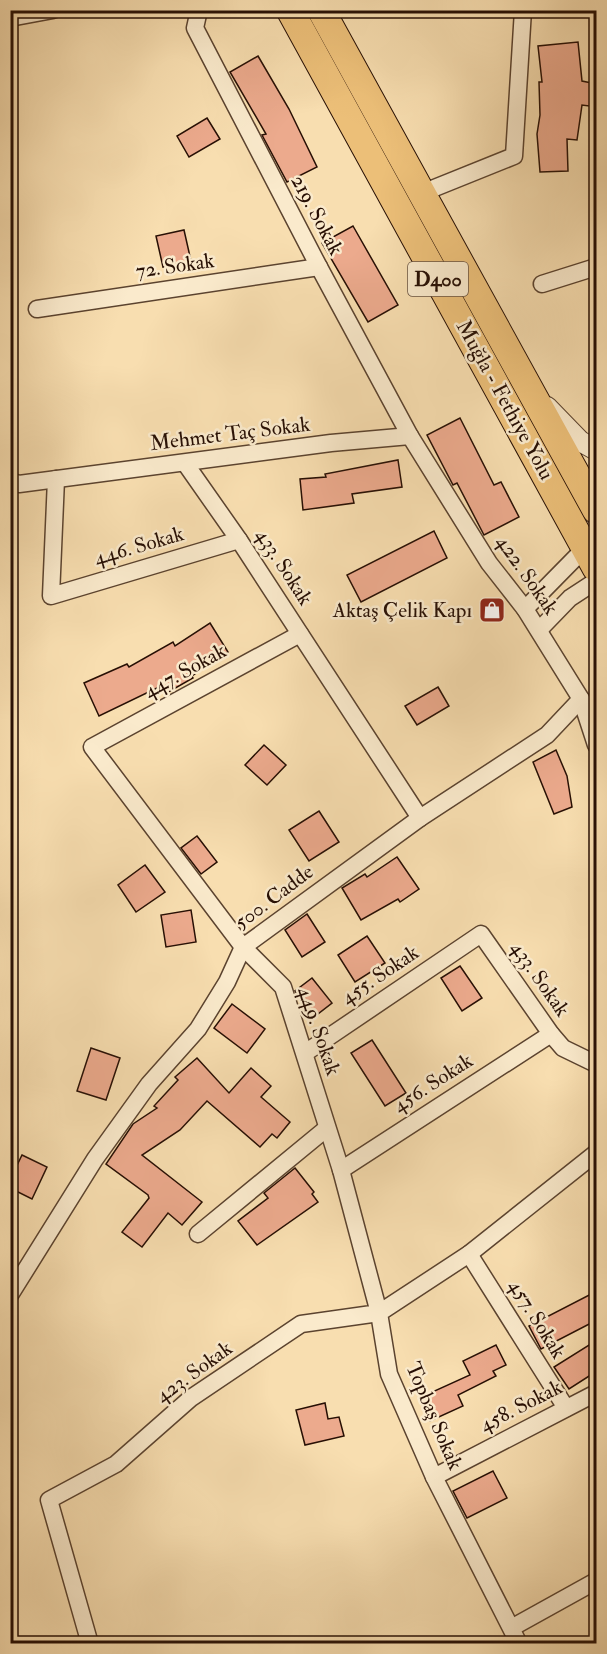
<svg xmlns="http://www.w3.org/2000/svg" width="607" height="1654" font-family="'IM FELL Double Pica',serif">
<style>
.building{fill:#ecaa8d;stroke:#270f04;stroke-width:1.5}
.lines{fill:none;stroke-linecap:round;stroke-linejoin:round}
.minor-casing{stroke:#5b432f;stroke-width:19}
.tertiary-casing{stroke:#5b432f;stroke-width:22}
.trunk-casing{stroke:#270f04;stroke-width:29}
.minor{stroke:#faeacc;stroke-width:16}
.tertiary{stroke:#faeacc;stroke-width:20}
.trunk{stroke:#ecbf78;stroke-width:27}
.labels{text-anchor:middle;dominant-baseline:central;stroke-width:5;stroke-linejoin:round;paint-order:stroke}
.shield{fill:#faeacc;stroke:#665140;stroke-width:1.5}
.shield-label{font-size:20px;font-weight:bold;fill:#270f04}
.street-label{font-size:21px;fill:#270f04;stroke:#faeacc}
.poi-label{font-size:21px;fill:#270f04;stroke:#faeacc;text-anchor:end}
</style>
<rect width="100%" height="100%" fill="#f8deb0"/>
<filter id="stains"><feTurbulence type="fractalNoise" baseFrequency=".00333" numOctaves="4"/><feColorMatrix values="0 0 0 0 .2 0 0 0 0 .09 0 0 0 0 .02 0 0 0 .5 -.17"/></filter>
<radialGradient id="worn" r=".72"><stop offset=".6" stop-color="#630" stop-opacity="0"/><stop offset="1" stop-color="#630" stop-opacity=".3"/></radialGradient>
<g class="building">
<path d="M 578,42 L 582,81 L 597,84 L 597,107 L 582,105 L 577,140 L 567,139 L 568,171 L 540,172 L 537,134 L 540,115 L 539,82 L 542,82 L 538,46 Z"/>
<path d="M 258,56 L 289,109 L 317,167 L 287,182 L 262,135 L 266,134 L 230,72 Z"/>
<path d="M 207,118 L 220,139 L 189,157 L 177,136 Z"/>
<path d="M 353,226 L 398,305 L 368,322 L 322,243 Z"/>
<path d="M 184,230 L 191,261 L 163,267 L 156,236 Z"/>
<path d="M 460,418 L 494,485 L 501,482 L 519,517 L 484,535 L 457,483 L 453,485 L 427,435 Z"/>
<path d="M 398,460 L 402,487 L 352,494 L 354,503 L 303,510 L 300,479 L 326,477 L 325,474 Z"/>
<path d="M 434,531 L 447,558 L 361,602 L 347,575 Z"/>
<path d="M 210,623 L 228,652 L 192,676 L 193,678 L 165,694 L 161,686 L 99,716 L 84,683 L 127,664 L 129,667 L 173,642 L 175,646 Z"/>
<path d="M 438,687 L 449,706 L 417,725 L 405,706 Z"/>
<path d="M 264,745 L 286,765 L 267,785 L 245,765 Z"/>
<path d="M 556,750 L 567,776 L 572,807 L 554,814 L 533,762 Z"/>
<path d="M 319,811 L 339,842 L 309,861 L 289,830 Z"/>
<path d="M 197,836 L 217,862 L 201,874 L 181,848 Z"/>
<path d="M 397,857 L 419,889 L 400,902 L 398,899 L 361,920 L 342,888 L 365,874 L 367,877 Z"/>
<path d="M 145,865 L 165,892 L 136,912 L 118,885 Z"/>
<path d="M 191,910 L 196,942 L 166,947 L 161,915 Z"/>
<path d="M 307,914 L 325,942 L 302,957 L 285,930 Z"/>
<path d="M 367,936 L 385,963 L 355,982 L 338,955 Z"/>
<path d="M 460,966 L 482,998 L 462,1011 L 441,978 Z"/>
<path d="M 312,978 L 332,1003 L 314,1017 L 295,991 Z"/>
<path d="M 232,1004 L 265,1029 L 247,1053 L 214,1028 Z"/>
<path d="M 372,1040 L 406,1093 L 385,1106 L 351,1053 Z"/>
<path d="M 91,1048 L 120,1058 L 106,1100 L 77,1091 Z"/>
<path d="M 197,1058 L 229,1093 L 251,1068 L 271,1086 L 261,1097 L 290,1122 L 277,1138 L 272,1134 L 260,1147 L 207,1101 L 180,1130 L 142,1155 L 202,1202 L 182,1225 L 168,1213 L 142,1247 L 122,1232 L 149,1198 L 148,1195 L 106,1164 L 133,1124 L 157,1108 L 154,1106 L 178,1080 L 175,1077 Z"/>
<path d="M 22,1155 L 47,1167 L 32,1199 L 10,1188 L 10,1180 Z"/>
<path d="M 295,1168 L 314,1192 L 312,1194 L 318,1202 L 257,1245 L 238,1221 L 268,1198 L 264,1193 Z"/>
<path d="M 597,1291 L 597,1320 L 541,1349 L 529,1326 Z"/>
<path d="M 597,1340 L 597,1371 L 569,1389 L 554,1367 Z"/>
<path d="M 496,1345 L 506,1365 L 493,1371 L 496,1376 L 458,1395 L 463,1406 L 430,1421 L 419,1398 L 470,1375 L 463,1361 Z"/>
<path d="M 325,1403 L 328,1419 L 339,1417 L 344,1436 L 305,1445 L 296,1410 Z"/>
<path d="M 493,1471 L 507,1498 L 467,1518 L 453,1491 Z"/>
</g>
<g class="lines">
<defs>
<g id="minor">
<path d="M 199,10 L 195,28 L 319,267 L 410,436 L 489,563 L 525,609 L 581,699 L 596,745"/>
<path d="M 10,18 L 53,10"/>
<path d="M 422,193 L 514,156 L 523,10"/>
<path d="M 542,284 L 596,267"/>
<path d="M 37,309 L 319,267"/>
<path d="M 185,463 L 239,540 L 420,818"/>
<path d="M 56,479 L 51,596 L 239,540"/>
<path d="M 10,481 L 19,484 L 331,443 L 410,436"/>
<path d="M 525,609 L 585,548"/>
<path d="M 539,630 L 570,598 L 596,581"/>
<path d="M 305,1053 L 481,934 L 551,1034 L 563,1048 L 596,1064"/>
<path d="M 341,1170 L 551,1034"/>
<path d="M 198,1234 L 327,1128"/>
<path d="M 469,1254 L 566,1408"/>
<path d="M 10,1295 L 95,1159 L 149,1084 L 198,1029 L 227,982 L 243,947 L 420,818 L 547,735 L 581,699"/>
<path d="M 434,1477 L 596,1393"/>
<path d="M 513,1627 L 596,1581"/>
<path d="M 90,1644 L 49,1500 L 116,1464 L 191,1398 L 301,1324 L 379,1313 L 341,1170 L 283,987 L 243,947 L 92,747 L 300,634"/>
<path d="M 519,1644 L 434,1477 L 389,1374 L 379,1313 L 469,1254 L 596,1153"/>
</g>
<path id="tertiary" d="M 547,407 L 580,441 L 596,450"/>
<g id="trunk">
<path d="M 290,10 L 596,568"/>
<path d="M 321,10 L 596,510"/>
</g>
</defs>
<use href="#minor" class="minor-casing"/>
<use href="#tertiary" class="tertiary-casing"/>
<use href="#trunk" class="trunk-casing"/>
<use href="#minor" class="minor"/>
<use href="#tertiary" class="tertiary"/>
<use href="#trunk" class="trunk"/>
</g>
<defs>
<symbol id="shop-square" viewBox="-11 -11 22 22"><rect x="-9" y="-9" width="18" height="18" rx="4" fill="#8f2418" stroke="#faeacc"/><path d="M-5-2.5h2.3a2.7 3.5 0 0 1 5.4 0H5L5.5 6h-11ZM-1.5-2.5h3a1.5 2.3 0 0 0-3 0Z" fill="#fff"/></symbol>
</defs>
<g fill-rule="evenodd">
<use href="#shop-square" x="477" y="595" width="30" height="30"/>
</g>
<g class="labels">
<rect class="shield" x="408" y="262" width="60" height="34" rx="4.5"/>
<g class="shield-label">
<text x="438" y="279">D400</text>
</g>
<g class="street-label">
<text transform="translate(317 215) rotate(62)">219. Sokak</text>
<text transform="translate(175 266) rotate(-8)">72. Sokak</text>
<text transform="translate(505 400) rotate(61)">Muğla - Fethiye Yolu</text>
<text transform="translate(230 434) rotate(-7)">Mehmet Taç Sokak</text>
<text transform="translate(139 546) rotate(-16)">446. Sokak</text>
<text transform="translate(284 567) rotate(57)">433. Sokak</text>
<text transform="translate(527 575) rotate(55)">422. Sokak</text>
<text transform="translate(185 671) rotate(-29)">447. Sokak</text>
<text transform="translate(274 897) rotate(-37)">500. Cadde</text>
<text transform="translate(380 975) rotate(-34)">455. Sokak</text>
<text transform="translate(540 979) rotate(55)">433. Sokak</text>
<text transform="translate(319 1031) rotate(71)">449. Sokak</text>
<text transform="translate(433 1083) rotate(-33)">456. Sokak</text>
<text transform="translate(537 1319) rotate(58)">457. Sokak</text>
<text transform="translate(194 1372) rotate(-36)">423. Sokak</text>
<text transform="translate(521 1406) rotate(-27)">458. Sokak</text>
<text transform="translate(434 1416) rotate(67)">Topbaş Sokak</text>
</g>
<g class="poi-label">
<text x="472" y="610">Aktaş Çelik Kapı</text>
</g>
</g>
<rect width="607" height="1654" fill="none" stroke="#f8deb0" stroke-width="36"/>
<rect x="12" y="12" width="583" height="1630" fill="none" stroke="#270f04" stroke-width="3"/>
<rect x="18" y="18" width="571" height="1618" fill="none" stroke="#270f04" stroke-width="1.5"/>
<rect width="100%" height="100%" filter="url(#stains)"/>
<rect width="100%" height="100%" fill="url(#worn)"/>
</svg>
